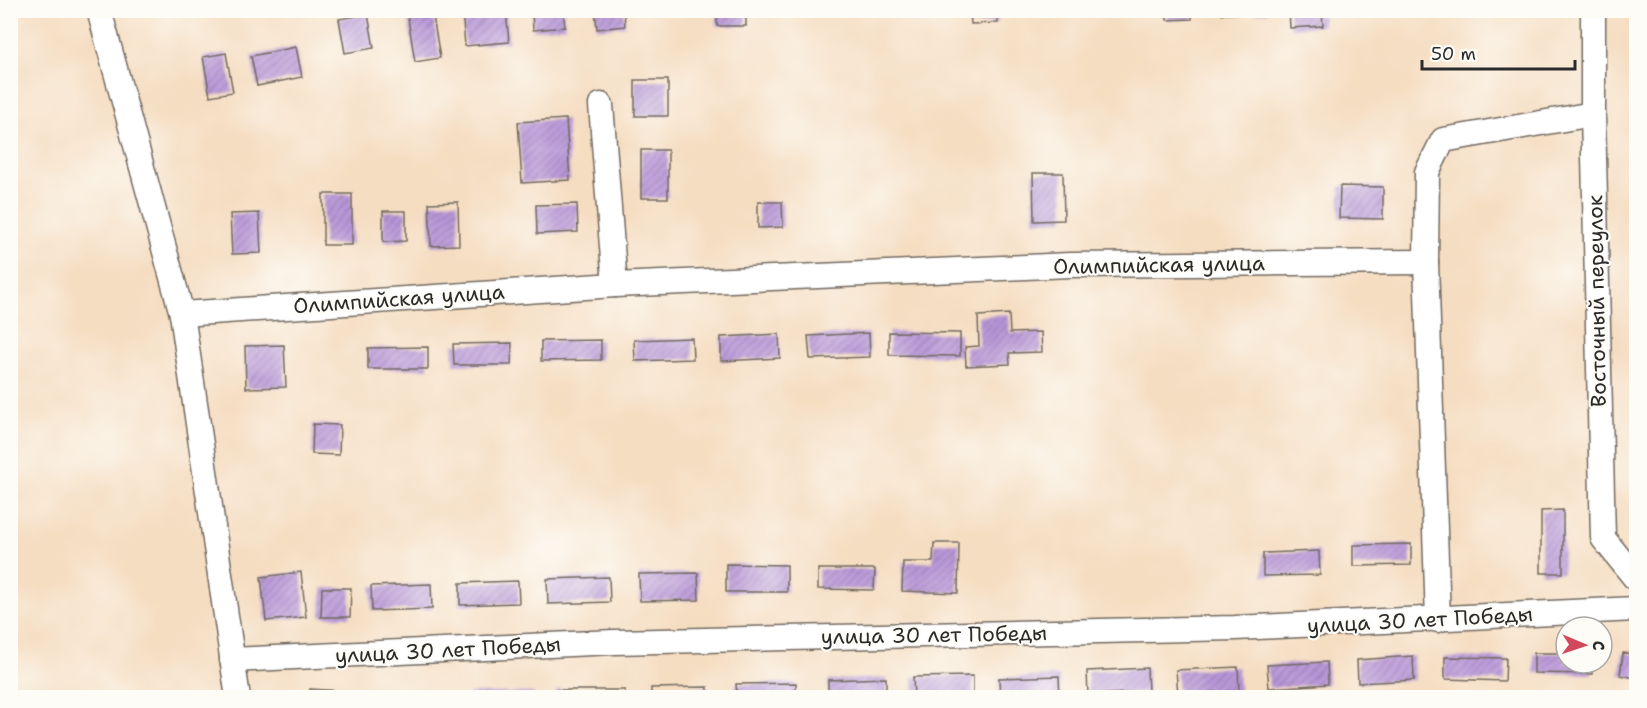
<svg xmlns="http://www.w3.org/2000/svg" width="1647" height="708" font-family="'Shantell Sans',sans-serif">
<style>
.building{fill:url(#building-hatch)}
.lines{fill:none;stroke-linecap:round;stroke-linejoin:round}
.minor-casing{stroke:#726960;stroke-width:27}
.minor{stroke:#fff;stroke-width:24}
.labels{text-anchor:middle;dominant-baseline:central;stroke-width:4.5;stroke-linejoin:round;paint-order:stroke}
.street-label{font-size:21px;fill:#2b2b2b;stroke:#fdfcf7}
</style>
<defs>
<pattern id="building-hatch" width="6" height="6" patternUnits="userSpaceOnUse" patternTransform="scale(1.5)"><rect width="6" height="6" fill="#b895d8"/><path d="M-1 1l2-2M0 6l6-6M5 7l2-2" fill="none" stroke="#967aaf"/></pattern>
</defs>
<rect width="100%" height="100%" fill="#fdfcf7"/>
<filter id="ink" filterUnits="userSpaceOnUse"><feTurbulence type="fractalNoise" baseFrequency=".0167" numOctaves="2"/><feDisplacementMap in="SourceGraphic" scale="12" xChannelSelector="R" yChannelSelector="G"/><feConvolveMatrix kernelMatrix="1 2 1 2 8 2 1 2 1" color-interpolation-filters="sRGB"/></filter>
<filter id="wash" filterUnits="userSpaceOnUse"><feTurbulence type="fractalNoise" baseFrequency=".008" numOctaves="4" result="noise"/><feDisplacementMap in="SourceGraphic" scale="24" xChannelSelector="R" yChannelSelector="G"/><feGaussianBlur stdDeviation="1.35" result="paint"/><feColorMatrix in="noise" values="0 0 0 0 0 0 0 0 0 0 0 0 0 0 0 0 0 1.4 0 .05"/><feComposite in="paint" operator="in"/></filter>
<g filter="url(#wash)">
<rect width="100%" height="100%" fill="#f5ddc1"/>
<g id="blocks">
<g class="building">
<path d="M 417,10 L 432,10 L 440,58 L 415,62 L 407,12 Z"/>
<path d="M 462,10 L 506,10 L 509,42 L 465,46 Z"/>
<path d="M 532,10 L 563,10 L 565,27 L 533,30 Z"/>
<path d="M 595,10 L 624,10 L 625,26 L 597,29 Z"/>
<rect x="717" y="10" width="29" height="16"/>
<path d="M 970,10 L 998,10 L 998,23 L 971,24 Z"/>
<rect x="1106" y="10" width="26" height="5"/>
<path d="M 1167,10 L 1192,10 L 1192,19 L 1167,20 Z"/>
<path d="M 1222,10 L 1267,10 L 1267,13 L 1222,14 Z"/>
<path d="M 1289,10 L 1322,10 L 1323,26 L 1290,28 Z"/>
<path d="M 368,14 L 374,48 L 345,53 L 339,19 Z"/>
<path d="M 296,47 L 302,77 L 257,86 L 251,56 Z"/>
<path d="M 226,53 L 233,92 L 210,96 L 203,57 Z"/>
<rect x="635" y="80" width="33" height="36"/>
<path d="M 566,119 L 570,180 L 522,183 L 518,122 Z"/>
<rect x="641" y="150" width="27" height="48"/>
<path d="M 1033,173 L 1063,173 L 1064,220 L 1034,221 Z"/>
<path d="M 1340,186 L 1383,187 L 1383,219 L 1339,218 Z"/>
<rect x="323" y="194" width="29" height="51"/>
<path d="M 458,202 L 459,245 L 431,246 L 429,203 Z"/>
<path d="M 758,202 L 782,202 L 783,227 L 758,228 Z"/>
<path d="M 577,204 L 578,232 L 537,234 L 536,205 Z"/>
<path d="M 383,211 L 406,211 L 406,241 L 383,242 Z"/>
<path d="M 259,213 L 261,253 L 232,254 L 230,214 Z"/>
<path d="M 1009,314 L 1010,333 L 1041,332 L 1042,352 L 1009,353 L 1010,364 L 966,366 L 965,347 L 979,346 L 978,316 Z"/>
<path d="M 889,332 L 960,333 L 960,356 L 889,355 Z"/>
<path d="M 869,333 L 870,357 L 810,359 L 808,336 Z"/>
<path d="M 779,334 L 780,358 L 721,361 L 721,337 Z"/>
<path d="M 692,338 L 693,359 L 635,361 L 634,340 Z"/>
<path d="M 601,340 L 601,360 L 541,361 L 541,341 Z"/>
<path d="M 512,343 L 511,365 L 454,365 L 453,344 Z"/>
<path d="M 284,345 L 286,387 L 246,388 L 245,346 Z"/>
<path d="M 428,347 L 428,369 L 368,369 L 368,348 Z"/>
<path d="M 313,424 L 340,425 L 339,455 L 312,454 Z"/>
<path d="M 1563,510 L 1563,573 L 1541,573 L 1541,511 Z"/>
<path d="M 934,543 L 959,543 L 958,593 L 902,591 L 903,562 L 933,562 Z"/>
<path d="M 1411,544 L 1411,565 L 1353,566 L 1353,545 Z"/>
<path d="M 1319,551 L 1320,575 L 1263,576 L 1263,553 Z"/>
<path d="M 726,564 L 787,565 L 787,592 L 726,592 Z"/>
<path d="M 818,569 L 875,569 L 874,590 L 818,589 Z"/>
<path d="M 301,572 L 306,617 L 266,621 L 261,577 Z"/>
<path d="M 698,573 L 699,600 L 640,601 L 639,574 Z"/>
<path d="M 609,577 L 610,602 L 548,604 L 547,579 Z"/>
<path d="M 518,581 L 519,603 L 460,605 L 460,583 Z"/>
<path d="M 431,584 L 432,609 L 372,611 L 371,586 Z"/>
<path d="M 322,588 L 351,588 L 350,617 L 321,617 Z"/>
<path d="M 1534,653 L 1566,653 L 1566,663 L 1592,663 L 1592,674 L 1534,673 Z"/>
<path d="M 1623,653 L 1636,654 L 1636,678 L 1620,675 Z"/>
<path d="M 1413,656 L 1414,680 L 1358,683 L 1357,660 Z"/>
<path d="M 1445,657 L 1506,658 L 1505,681 L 1445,679 Z"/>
<path d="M 1327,662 L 1328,684 L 1269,688 L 1267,665 Z"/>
<path d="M 1238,667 L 1239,691 L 1178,694 L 1176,670 Z"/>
<path d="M 1147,668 L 1148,692 L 1088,695 L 1087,671 Z"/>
<path d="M 973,676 L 973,698 L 914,698 L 913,677 Z"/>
<path d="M 1059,676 L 1060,698 L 1000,698 L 999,678 Z"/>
<path d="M 886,678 L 886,698 L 828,698 L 828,680 Z"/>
<path d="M 796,683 L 796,698 L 737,698 L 736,684 Z"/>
<path d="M 708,687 L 708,698 L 651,698 L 651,688 Z"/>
<path d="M 310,689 L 343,691 L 343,698 L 309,698 Z"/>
<rect x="556" y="690" width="69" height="8"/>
<rect x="469" y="693" width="65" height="5"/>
</g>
</g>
</g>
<g filter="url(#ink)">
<use href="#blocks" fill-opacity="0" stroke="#726960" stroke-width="1.5"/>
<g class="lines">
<defs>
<g id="minor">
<path d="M 99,10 L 182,314 L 238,698"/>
<path d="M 1593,10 L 1593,114 L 1603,538 L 1636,579"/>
<path d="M 601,105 L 615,285"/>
<path d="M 182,314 L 615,285 L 1070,265 L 1426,262"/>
<path d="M 1438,620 L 1426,262 L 1427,172 L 1443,140 L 1593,114"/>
<path d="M 232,660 L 614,642 L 1235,628 L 1636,609"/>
</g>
</defs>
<use href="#minor" class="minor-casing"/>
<use href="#minor" class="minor"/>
</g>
</g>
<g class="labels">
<g class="street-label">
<text transform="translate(1159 265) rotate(-1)">Олимпийская улица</text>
<text transform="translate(399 299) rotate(-4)">Олимпийская улица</text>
<text transform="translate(1597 301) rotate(-91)">Восточный переулок</text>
<text transform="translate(1420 620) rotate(-3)">улица 30 лет Победы</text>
<text transform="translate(934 635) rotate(-1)">улица 30 лет Победы</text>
<text transform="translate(448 650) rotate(-3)">улица 30 лет Победы</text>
</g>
</g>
<rect width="1647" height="708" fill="none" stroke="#fdfcf7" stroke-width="36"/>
<g transform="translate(1584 645) rotate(92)"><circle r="28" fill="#fdfcf7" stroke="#a9a8a5" stroke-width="1.5"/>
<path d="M0-4.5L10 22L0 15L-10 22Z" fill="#d1495b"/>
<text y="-9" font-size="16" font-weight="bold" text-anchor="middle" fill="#2b2b2b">С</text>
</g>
<path d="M1422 60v9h153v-9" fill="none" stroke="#2b2b2b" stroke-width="3"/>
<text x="1431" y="60" font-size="18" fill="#2b2b2b" stroke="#fdfcf7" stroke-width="4.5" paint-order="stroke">50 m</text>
</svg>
